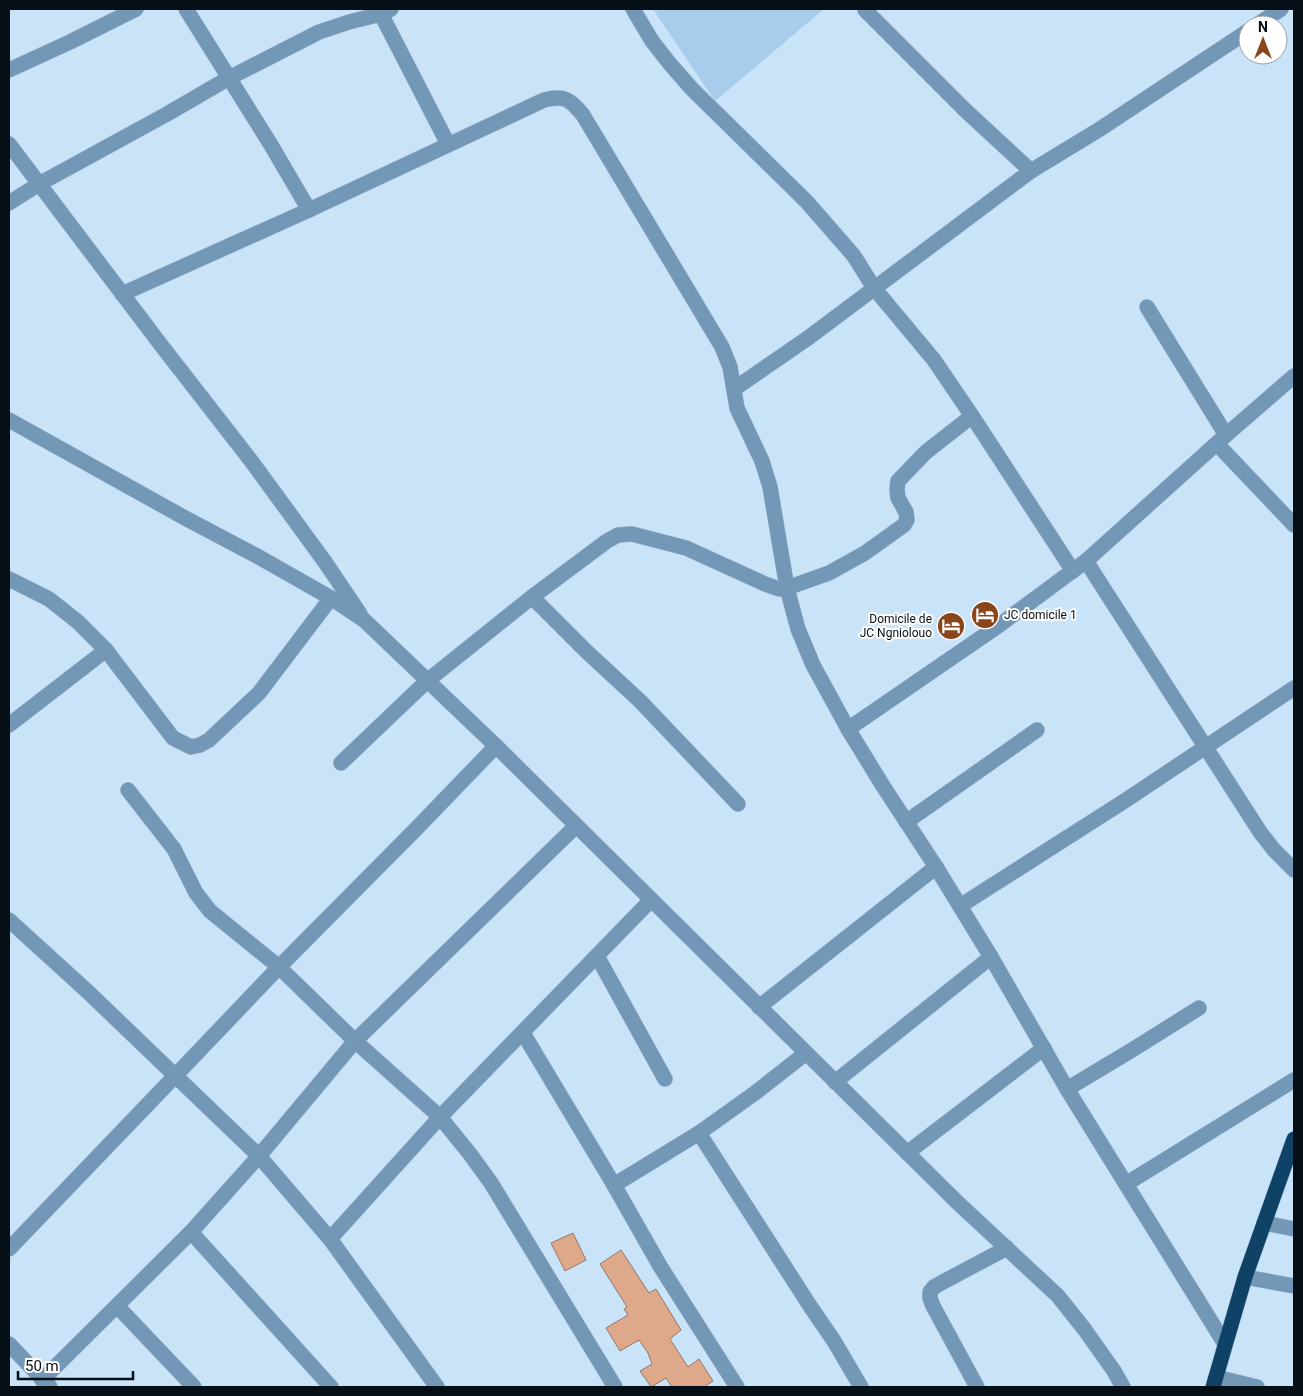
<svg xmlns="http://www.w3.org/2000/svg" width="1303" height="1396" font-family="Roboto,sans-serif">
<style>
.green{fill:#a8ccec}
.building{fill:#dea88b;stroke:#937768}
.lines{fill:none;stroke-linecap:round;stroke-linejoin:round}
.street-casing{stroke:#aac1d5;stroke-width:16}
.highway-casing{stroke:#aac1d5;stroke-width:16}
.street{stroke:#7397b6;stroke-width:15}
.highway{stroke:#0e4266;stroke-width:15}
.labels{text-anchor:middle;dominant-baseline:central;stroke-width:4;stroke-linejoin:round;paint-order:stroke}
.poi-label{font-size:12px;fill:#070f16;stroke:#fff;text-anchor:start}
</style>
<rect width="100%" height="100%" fill="#c9e3f9"/>
<path class="green" d="M 653,9 L 824,9 L 715,101 Z"/>
<g class="building">
<path d="M 573,1233 L 586,1260 L 565,1271 L 551,1243 Z"/>
<path d="M 621,1250 L 649,1293 L 656,1289 L 681,1330 L 670,1339 L 688,1367 L 699,1359 L 713,1381 L 704,1387 L 672,1387 L 666,1378 L 651,1387 L 640,1371 L 652,1364 L 648,1353 L 639,1340 L 620,1351 L 606,1328 L 628,1315 L 624,1309 L 627,1307 L 600,1264 Z"/>
</g>
<g class="lines">
<defs>
<g id="street">
<path d="M 186,9 L 271,145 L 309,210"/>
<path d="M 633,9 L 652,41 L 670,64 L 692,89 L 807,202 L 854,256 L 874,288 L 934,360 L 972,416 L 1073,571"/>
<path d="M 865,10 L 965,110 L 1031,171"/>
<path d="M 381,14 L 448,144"/>
<path d="M 1257,25 L 1281,9"/>
<path d="M 9,70 L 70,42 L 136,9"/>
<path d="M 9,144 L 161,345 L 252,462 L 325,562 L 360,614"/>
<path d="M 9,203 L 39,184 L 167,114 L 229,78 L 319,32 L 349,22 L 381,14 L 391,9"/>
<path d="M 122,294 L 309,210 L 544,100 C 564,95 570,99 583,115 L 722,347 L 730,367 L 737,408 L 762,461 L 770,487 L 787,588 L 798,629 L 813,665 L 848,729 L 883,786 L 936,867 L 991,957 L 1067,1089 L 1225,1344"/>
<path d="M 1147,307 L 1226,435"/>
<path d="M 734,389 L 808,338 L 1031,171 L 1100,129 L 1248,31"/>
<path d="M 9,420 L 185,518 L 257,556 L 331,598 L 364,620 L 496,746 L 957,1202 L 1058,1296 L 1085,1330 L 1114,1371 L 1123,1387"/>
<path d="M 1217,444 L 1294,525"/>
<path d="M 1086,561 L 1260,832 L 1274,850 L 1294,870"/>
<path d="M 9,579 L 49,599 L 78,622 L 106,650 L 173,738 L 191,747 L 200,745 L 209,740 L 259,693 L 331,598"/>
<path d="M 532,597 L 586,651 L 640,701 L 738,804"/>
<path d="M 9,725 L 106,650"/>
<path d="M 848,729 L 998,626 L 1086,561 L 1226,435 L 1294,376"/>
<path d="M 341,763 L 427,681 L 532,597 L 607,541 L 618,535 L 632,534 L 686,548 L 765,584 L 779,589 L 787,588 L 829,573 L 865,553 L 904,525 L 907,520 L 906,512 L 898,498 L 897,490 L 898,481 L 926,452 L 972,416"/>
<path d="M 128,790 L 174,849 L 196,893 L 210,911 L 279,967 L 355,1041 L 440,1117 L 470,1154 L 491,1183 L 615,1387"/>
<path d="M 906,822 L 1037,730"/>
<path d="M 960,906 L 1126,800 L 1294,688"/>
<path d="M 9,920 L 87,991 L 259,1156 L 330,1239 L 437,1387"/>
<path d="M 597,956 L 665,1079"/>
<path d="M 759,1007 L 936,867"/>
<path d="M 523,1033 L 614,1185 L 660,1266 L 737,1387"/>
<path d="M 835,1082 L 991,957"/>
<path d="M 1067,1089 L 1132,1050 L 1199,1008"/>
<path d="M 699,1133 L 810,1306 L 834,1341 L 861,1387"/>
<path d="M 907,1153 L 1044,1048"/>
<path d="M 1126,1184 L 1294,1080"/>
<path d="M 614,1185 L 699,1133 L 755,1093 L 806,1053"/>
<path d="M 1264,1223 L 1294,1229"/>
<path d="M 191,1232 L 331,1387"/>
<path d="M 330,1239 L 440,1117 L 651,900"/>
<path d="M 9,1249 L 175,1076 L 279,967 L 415,830 L 496,746"/>
<path d="M 1245,1277 L 1294,1286"/>
<path d="M 117,1306 L 194,1387"/>
<path d="M 9,1344 L 50,1387"/>
<path d="M 1216,1377 L 1257,1387"/>
<path d="M 42,1380 L 191,1232 L 259,1156 L 355,1041 L 576,826"/>
<path d="M 977,1387 L 933,1306 L 930,1298 L 930,1292 L 934,1287 L 941,1283 L 1007,1248"/>
</g>
<path id="highway" d="M 1213,1387 L 1245,1277 L 1294,1139"/>
</defs>
<use href="#street" class="street-casing"/>
<use href="#highway" class="highway-casing"/>
<use href="#street" class="street"/>
<use href="#highway" class="highway"/>
</g>
<defs>
<symbol id="hotel-disc" viewBox="-11 -11 22 22"><circle r="9.5" fill="#8a461a" stroke="#fff"/><path d="M-6-4.5h1.5V1H6V5H4.5V3h-9V5H-6ZM-4 0a1.8 1.8 0 1 1 3.6 0ZM.5 0V-2.5h3Q6-2.5 6 0Z" fill="#fff"/></symbol>
</defs>
<g fill-rule="evenodd">
<use href="#hotel-disc" x="969" y="599" width="32" height="32"/>
<use href="#hotel-disc" x="935" y="610" width="32" height="32"/>
</g>
<g class="labels">
<g class="poi-label">
<text x="1004" y="615">JC domicile 1</text>
<text x="932" y="619" text-anchor="end">Domicile de<tspan x="932" dy="14">JC Ngniolouo</tspan></text>
</g>
</g>
<rect width="1303" height="1396" fill="none" stroke="#070f16" stroke-width="20"/>
<g transform="translate(1263 40)"><circle r="24" fill="#ffffff" stroke="#9c9fa2"/>
<path d="M0-4L9 19L0 12L-9 19Z" fill="#8a461a"/>
<text y="-8" font-size="14" font-weight="bold" text-anchor="middle" fill="#070f16">N</text>
</g>
<path d="M18 1371v8h115v-8" fill="none" stroke="#070f16" stroke-width="2.5"/>
<text x="25" y="1371" font-size="15" fill="#070f16" stroke="#ffffff" stroke-width="4" paint-order="stroke">50 m</text>
</svg>
